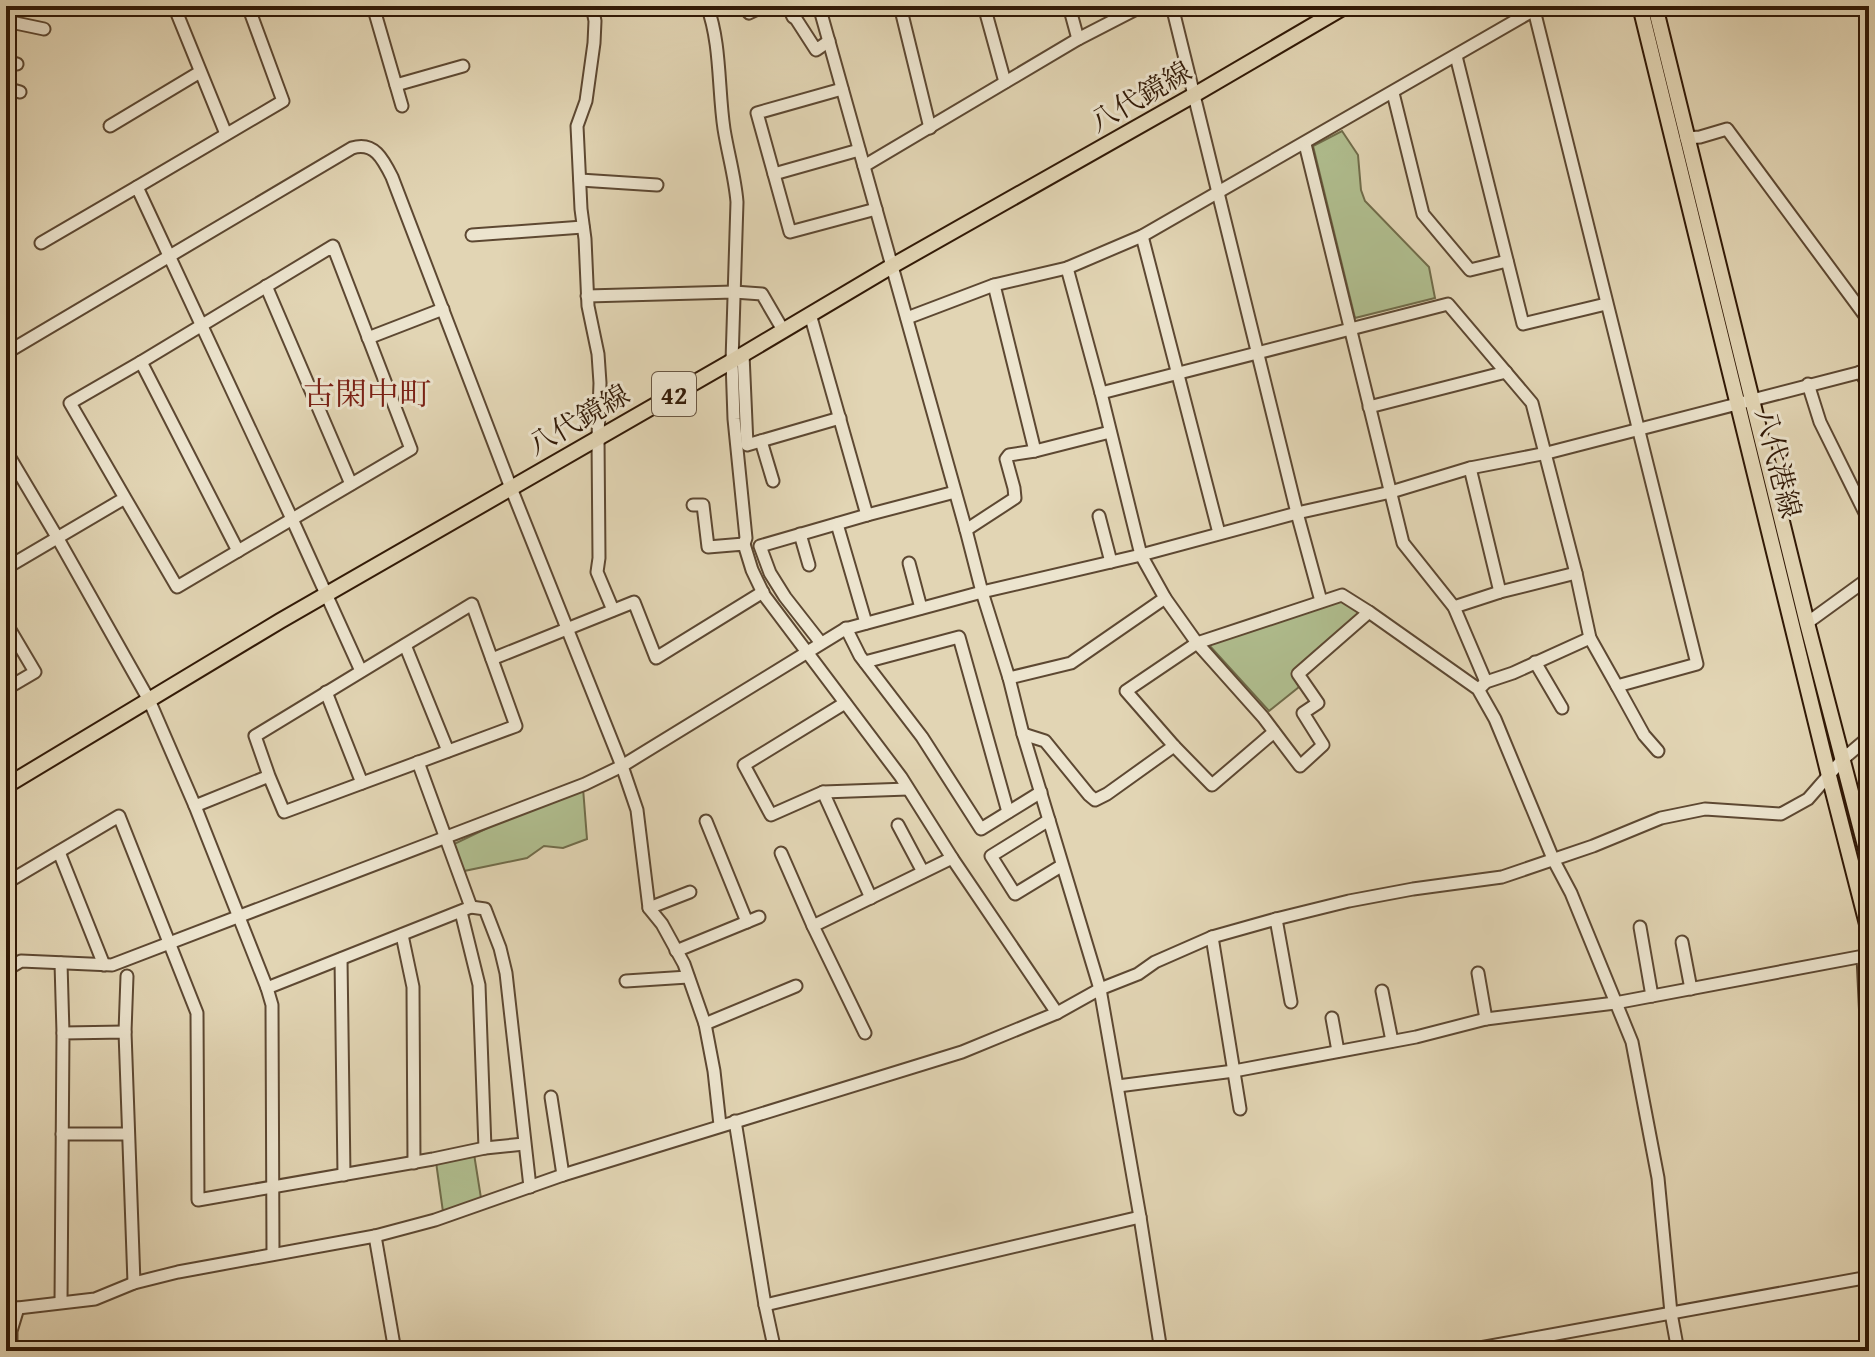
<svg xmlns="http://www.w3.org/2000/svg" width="1875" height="1357" font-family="'Gentium Book Plus','Noto Serif JP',serif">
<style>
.green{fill:#b0be8f;stroke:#706c4a;stroke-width:2}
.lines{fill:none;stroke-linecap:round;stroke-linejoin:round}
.minor-casing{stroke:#5d4832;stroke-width:15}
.major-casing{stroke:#311906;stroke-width:18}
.minor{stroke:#ece4ce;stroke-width:11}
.major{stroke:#e2d5b4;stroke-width:14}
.labels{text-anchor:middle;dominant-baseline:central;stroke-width:6;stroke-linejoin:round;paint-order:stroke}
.shield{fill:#ece4ce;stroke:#695642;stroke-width:2}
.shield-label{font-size:26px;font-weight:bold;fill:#311906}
.street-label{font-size:28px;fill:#311906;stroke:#ece4ce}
.quarter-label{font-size:32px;fill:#7a1f14;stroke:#ece4ce}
</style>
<rect width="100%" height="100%" fill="#e2d5b4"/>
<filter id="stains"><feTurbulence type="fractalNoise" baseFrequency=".0025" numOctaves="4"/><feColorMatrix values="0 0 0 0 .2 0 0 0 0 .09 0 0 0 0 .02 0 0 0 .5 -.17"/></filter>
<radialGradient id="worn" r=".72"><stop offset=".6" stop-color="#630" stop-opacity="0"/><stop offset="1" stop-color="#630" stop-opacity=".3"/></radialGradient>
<g class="green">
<path d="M 1342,131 L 1358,155 L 1361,190 L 1365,201 L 1429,267 L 1435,298 L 1355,318 L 1313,146 Z"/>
<path d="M 1341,600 L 1363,614 L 1293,676 L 1299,687 L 1269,711 L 1208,644 Z"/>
<path d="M 583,788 L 587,839 L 563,848 L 544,846 L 527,858 L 464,871 L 452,845 L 496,824 L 502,816 Z"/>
<path d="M 474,1154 L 481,1198 L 443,1212 L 436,1162 Z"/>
</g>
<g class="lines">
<defs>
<g id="minor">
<path d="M 174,6 L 226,134"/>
<path d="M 373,6 L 402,106"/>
<path d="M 592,6 L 595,21 L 594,43 L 586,101 L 577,126 L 581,209 L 585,239 L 588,306 L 598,354 L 600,383 L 598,437 L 599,558 L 597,572 L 613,610"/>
<path d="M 707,6 C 721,43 718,89 724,129 C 728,154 735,177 737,202 L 732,361 L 734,419 L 746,538 L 744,544"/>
<path d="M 743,6 L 749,13 L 764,6"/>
<path d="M 788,6 L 793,17 L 796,19 L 816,50 L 829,41"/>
<path d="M 819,6 L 966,530 L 982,592 L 1009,678 L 1023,734 L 1100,989 L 1140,1217 L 1161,1351"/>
<path d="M 900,6 L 930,128"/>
<path d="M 984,6 L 1005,82"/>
<path d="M 1069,6 L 1078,39"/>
<path d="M 1172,6 L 1297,513 L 1321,601"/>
<path d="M 6,21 L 44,29"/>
<path d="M 1456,56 L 1523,324 L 1606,304"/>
<path d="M 6,61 L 17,64"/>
<path d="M 396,85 L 463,66"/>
<path d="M 6,88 L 20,92"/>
<path d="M 842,89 L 757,113 L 790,232 L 876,209"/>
<path d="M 1393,93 L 1423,214 L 1470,270 L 1507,261"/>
<path d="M 110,126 L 200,72"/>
<path d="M 1686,138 L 1700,137 L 1727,129 L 1869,321"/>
<path d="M 1305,144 L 1403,543 L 1454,607 L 1486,682"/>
<path d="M 864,166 L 1078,39 L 1142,6"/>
<path d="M 774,174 L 859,150"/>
<path d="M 580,180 L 657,185"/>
<path d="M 137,187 L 283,101 L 248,6"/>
<path d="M 472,235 L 583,227"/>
<path d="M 1142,236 L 1219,533"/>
<path d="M 41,243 L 137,187 L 292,519 L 361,671"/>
<path d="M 1067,268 L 1101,393 L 1141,555 L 1165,598 L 1197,643 L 1263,717 L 1300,766 L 1323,745 L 1303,713 L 1318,703 L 1298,674 L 1369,612"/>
<path d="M 994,285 L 1035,451"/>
<path d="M 266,286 L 351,484"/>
<path d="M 587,296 L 734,292 L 762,294 L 783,330"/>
<path d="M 810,314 L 867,515"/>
<path d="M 907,318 L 994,285 L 1067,268 L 1142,236 L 1534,10"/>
<path d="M 368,338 L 443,309"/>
<path d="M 6,353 L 352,148 C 374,141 383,159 392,177 L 511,488 L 622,766 L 637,810 L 649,908 L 662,924 L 684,964 L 705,1024 L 714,1071 L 720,1125"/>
<path d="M 743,354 L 747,445 L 840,418"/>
<path d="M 141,362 L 238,551"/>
<path d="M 1860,372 L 1869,386"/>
<path d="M 1808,384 L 1820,422 L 1869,521"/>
<path d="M 1101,393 L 1448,304 L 1532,403 L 1576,573 L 1590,638 L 1617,686 L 1697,664 L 1533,6"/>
<path d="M 1369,407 L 1506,372"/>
<path d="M 761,441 L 773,481"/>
<path d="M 6,451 L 57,537 L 149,700 L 195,806 L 267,988 L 272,1005 L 273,1254"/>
<path d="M 1470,468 L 1500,592"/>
<path d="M 693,505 L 703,505 L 708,547 L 744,544 L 752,570 L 764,595 L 901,777 L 952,858 L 1057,1013"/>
<path d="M 1099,516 L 1111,562"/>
<path d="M 837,524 L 866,623"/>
<path d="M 966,530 L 1015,498 L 1014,488 L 1006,459 L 1009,455 L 1035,451 L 1110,432"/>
<path d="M 800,534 L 809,565"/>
<path d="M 909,563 L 921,608"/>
<path d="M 6,568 L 125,498 L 70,403 L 141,362 L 333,246 L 411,449 L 177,587 L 125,498"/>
<path d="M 1454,607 L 1500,592 L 1576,573"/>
<path d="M 6,623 L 35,672 L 6,689"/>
<path d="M 1807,623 L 1869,578"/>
<path d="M 846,628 L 860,656 L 922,737 L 981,829 L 1041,792"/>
<path d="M 821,643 L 785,597 L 770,573 L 760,546 L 867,515 L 955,492"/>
<path d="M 405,645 L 448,751"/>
<path d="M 492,659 L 634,602 L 656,658 L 763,592"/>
<path d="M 865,662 L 959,637 L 1008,812"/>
<path d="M 1535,662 L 1562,708"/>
<path d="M 1009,678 L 1071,663 L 1165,598"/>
<path d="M 1617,686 L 1644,735 L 1658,751"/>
<path d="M 1481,687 L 1486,682 L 1513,673 L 1590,638"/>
<path d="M 326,692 L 362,783"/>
<path d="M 1274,732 L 1212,785 L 1174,746 L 1126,691 L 1197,643 L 1342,595 L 1369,612 L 1478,689 L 1495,719 L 1554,861 L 1571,893 L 1632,1042 L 1658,1178 L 1671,1313 L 1678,1351"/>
<path d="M 1023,734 L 1045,741 L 1089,795 L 1095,800 L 1107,794 L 1174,746"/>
<path d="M 823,792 L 771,815 L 744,765 L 845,703"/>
<path d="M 195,806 L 269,776 L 255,736 L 472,604 L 516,726 L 284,812 L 269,776"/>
<path d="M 1049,820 L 991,856 L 1015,894 L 1061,866"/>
<path d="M 706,821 L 747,922"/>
<path d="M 898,825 L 923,872"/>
<path d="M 59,852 L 104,965"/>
<path d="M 781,853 L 813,926"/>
<path d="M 6,883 L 119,816 L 197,1013 L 198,1200 L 433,1159 L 485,1148 L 524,1144"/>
<path d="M 871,898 L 823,792 L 908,789"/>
<path d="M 471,907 L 485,909 L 500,948 L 506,973 L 530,1187"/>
<path d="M 649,908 L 690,892"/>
<path d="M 461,912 L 479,985 L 485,1148"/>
<path d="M 1276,919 L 1291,1002"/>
<path d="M 1640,927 L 1652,996"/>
<path d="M 402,935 L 413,987 L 414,1163"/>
<path d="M 1212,937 L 1240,1109"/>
<path d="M 1682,942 L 1691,989"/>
<path d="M 676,951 L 759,917"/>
<path d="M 1863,957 L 1869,1082"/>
<path d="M 341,959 L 344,1175"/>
<path d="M 61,963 L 63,1033"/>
<path d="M 6,970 L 21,961 L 112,965 L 585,784 L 622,766 L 845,629 L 982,592 L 1141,555 L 1297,513 L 1391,492 L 1470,468 L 1547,453 L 1869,370"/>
<path d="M 1478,973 L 1486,1019"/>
<path d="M 626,981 L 688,977"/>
<path d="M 267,988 L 471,907 L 418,762"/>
<path d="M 1382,991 L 1392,1041"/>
<path d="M 1332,1018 L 1338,1051"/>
<path d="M 705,1024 L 796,986"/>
<path d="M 125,1032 L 127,976"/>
<path d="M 865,1033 L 813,926 L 952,858"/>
<path d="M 1118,1086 L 1234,1071 L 1416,1037 L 1486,1019 L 1615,1003 L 1869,955"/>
<path d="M 551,1097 L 563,1175"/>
<path d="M 735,1121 L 765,1305 L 775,1351"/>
<path d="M 62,1134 L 128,1134"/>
<path d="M 375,1236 L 395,1351"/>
<path d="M 61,1302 L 63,1033 L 125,1032 L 134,1283"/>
<path d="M 765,1305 L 1140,1217"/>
<path d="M 6,1308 L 18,1308 L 95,1299 L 134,1283 L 178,1272 L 375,1236 L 435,1220 L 563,1175 L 962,1052 L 1057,1013 L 1100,989 L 1138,974 L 1155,962 L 1212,937 L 1276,919 L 1349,901 L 1413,889 L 1502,877 L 1593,846 L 1661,818 L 1705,809 L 1781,814 L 1808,799 L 1843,759 L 1869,737"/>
<path d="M 11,1351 L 11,1331 L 18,1308"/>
<path d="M 1463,1351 L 1869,1277"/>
</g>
<g id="major">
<path d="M 1640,6 L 1829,776 L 1869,932"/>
<path d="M 1655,6 L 1807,623 L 1869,861"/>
<path d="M 6,786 L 280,621 L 732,361 L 892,266 L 1194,95 L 1346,6"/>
</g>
</defs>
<use href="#minor" class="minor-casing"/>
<use href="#major" class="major-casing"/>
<use href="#minor" class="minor"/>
<use href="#major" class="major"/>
</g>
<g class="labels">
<rect class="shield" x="652" y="372" width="44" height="44" rx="6"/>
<g class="shield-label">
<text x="674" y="394">42</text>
</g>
<g class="street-label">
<text transform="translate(1140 96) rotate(-30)">八代鏡線</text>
<text transform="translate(578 419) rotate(-30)">八代鏡線</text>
<text transform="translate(1779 463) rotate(76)">八代港線</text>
</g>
<g class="quarter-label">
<text x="367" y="393">古閑中町</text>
</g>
</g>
<rect width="1875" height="1357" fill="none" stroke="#e2d5b4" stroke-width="32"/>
<rect x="8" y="8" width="1859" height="1341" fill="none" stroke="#311906" stroke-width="4"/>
<rect x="16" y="16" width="1843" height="1325" fill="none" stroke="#311906" stroke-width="2"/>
<rect width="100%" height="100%" filter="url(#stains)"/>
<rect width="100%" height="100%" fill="url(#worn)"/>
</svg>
